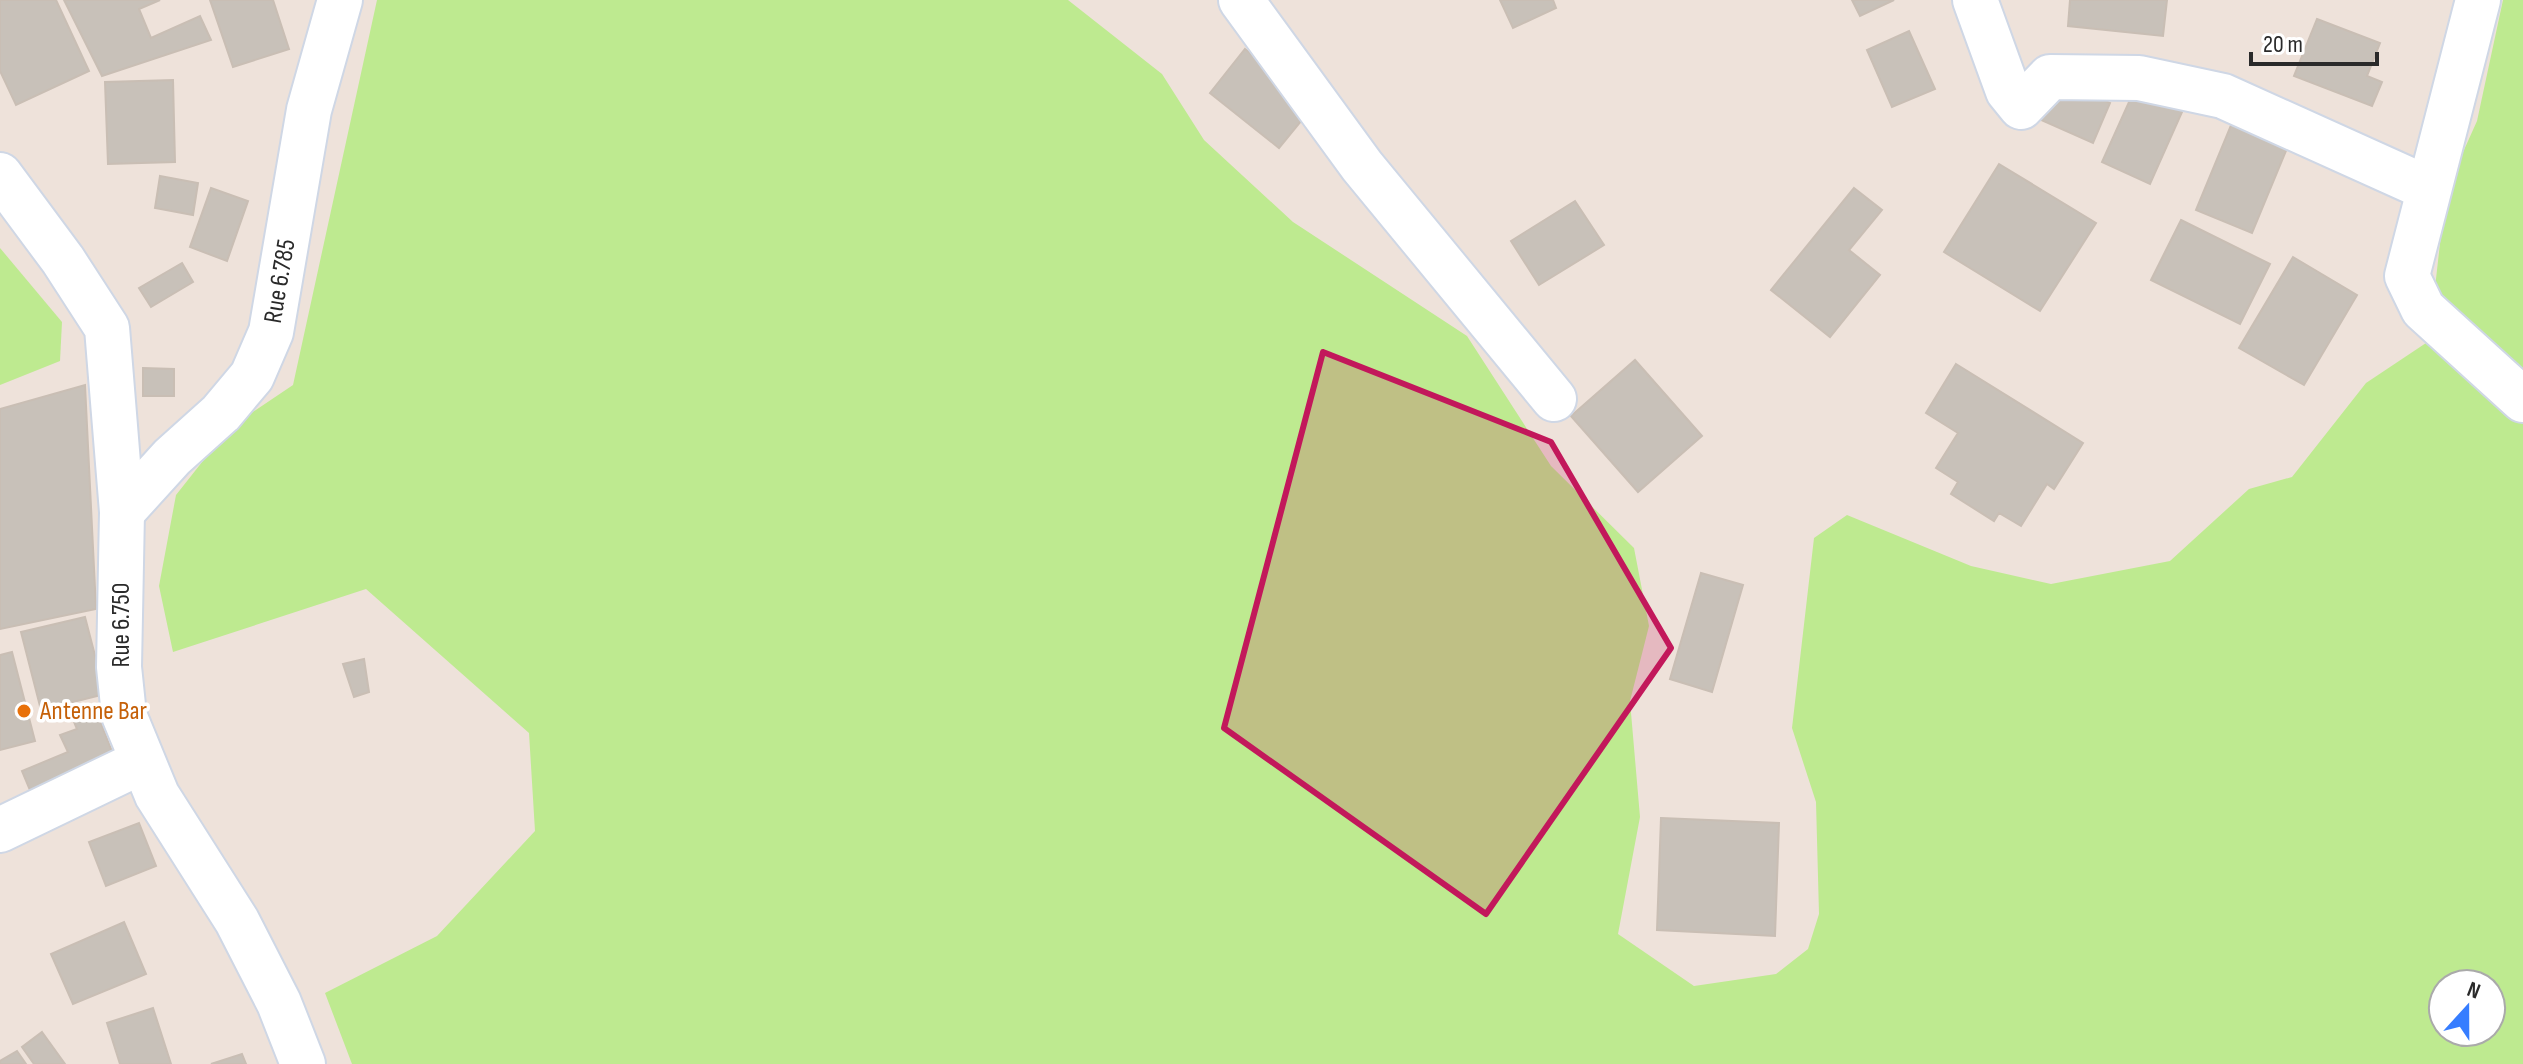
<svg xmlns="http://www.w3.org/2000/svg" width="2523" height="1064" font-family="'Sofia Sans Condensed',sans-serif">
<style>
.green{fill:#beea90;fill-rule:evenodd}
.building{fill:#c8c1b9;stroke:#c9beb4;stroke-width:2}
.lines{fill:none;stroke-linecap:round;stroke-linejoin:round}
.street-casing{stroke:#cfd7e5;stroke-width:48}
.street{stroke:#fff;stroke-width:44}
.marked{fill:#c2185b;fill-opacity:0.2;stroke:#c2185b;stroke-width:6;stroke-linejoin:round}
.food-dot{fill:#e8710a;stroke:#fff;stroke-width:3}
.labels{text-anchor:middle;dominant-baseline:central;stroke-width:7;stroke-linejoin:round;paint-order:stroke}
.street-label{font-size:26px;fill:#2a2a2a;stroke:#fff}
.food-label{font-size:26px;fill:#c56008;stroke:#fff;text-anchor:start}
</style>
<rect width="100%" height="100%" fill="#eee2da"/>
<g class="green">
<path d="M 377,0 L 1068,0 L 1162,74 L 1204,140 L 1293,222 L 1467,336 L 1551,466 L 1634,548 L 1649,626 L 1630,701 L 1640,817 L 1618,934 L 1694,986 L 1776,974 L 1808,949 L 1819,914 L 1816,802 L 1792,728 L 1814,538 L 1847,515 L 1971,566 L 2051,584 L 2170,561 L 2249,489 L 2292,477 L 2366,383 L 2429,341 L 2446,190 L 2477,121 L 2503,0 L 2523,0 L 2523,1064 L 352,1064 L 325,993 L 437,936 L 535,831 L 529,733 L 366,589 L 173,652 L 159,586 L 176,495 L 229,428 L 293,385 ZM 2443,984 L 2491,984 L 2491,1032 L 2443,1032 Z"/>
<path d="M 0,248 L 62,322 L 60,361 L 0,385 Z"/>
</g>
<g class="building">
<path d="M 0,0 L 56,0 L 89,71 L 16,105 L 0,71 Z"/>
<path d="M 64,0 L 160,0 L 139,9 L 151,38 L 200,16 L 211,40 L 102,76 Z"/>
<path d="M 210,0 L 273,0 L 289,49 L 233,67 Z"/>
<path d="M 1500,0 L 1553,0 L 1556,8 L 1513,28 Z"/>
<path d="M 1852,0 L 1894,0 L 1860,16 Z"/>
<path d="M 2070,0 L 2167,0 L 2163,36 L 2068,26 Z"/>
<path d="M 2317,19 L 2380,43 L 2367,76 L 2382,82 L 2372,106 L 2294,76 Z"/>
<path d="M 1909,31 L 1935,89 L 1892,107 L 1867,50 Z"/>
<path d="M 1245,49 L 1315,104 L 1279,148 L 1210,93 Z"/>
<path d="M 2056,79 L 2110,103 L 2093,143 L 2039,119 Z"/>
<path d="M 173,80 L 175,162 L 108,164 L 105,82 Z"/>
<path d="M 2138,82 L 2186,103 L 2150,184 L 2102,162 Z"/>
<path d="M 2234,118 L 2290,141 L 2252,233 L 2196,210 Z"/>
<path d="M 1999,164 L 2096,223 L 2040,311 L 1944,252 Z"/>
<path d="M 160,176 L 198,183 L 193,215 L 155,208 Z"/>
<path d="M 211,188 L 248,201 L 227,261 L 190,247 Z"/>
<path d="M 1854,188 L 1882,210 L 1849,250 L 1880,275 L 1830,337 L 1771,290 Z"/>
<path d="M 1575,201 L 1604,245 L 1539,285 L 1511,241 Z"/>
<path d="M 2181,220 L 2270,264 L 2240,324 L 2151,280 Z"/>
<path d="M 2293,257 L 2357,295 L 2304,385 L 2239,348 Z"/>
<path d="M 182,263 L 193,282 L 151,307 L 139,288 Z"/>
<path d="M 1635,360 L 1702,436 L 1638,492 L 1571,416 Z"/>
<path d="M 1956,364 L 2083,443 L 2054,489 L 2047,484 L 2021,526 L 1999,513 L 1994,521 L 1951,494 L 1958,482 L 1936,468 L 1958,433 L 1926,413 Z"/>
<path d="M 143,368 L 174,369 L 174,396 L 143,396 Z"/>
<path d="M 85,385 L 96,609 L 0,629 L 0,409 Z"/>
<path d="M 1701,573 L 1743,585 L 1712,692 L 1670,679 Z"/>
<path d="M 85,617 L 105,694 L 41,710 L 21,632 Z"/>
<path d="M 12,652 L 35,741 L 0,750 L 0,655 Z"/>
<path d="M 364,659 L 369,692 L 354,697 L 343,664 Z"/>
<path d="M 95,708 L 116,762 L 32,795 L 22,771 L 68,752 L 60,735 L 77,729 L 72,717 Z"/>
<path d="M 1661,818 L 1779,823 L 1775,936 L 1657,930 Z"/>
<path d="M 139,823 L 156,866 L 106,886 L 89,842 Z"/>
<path d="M 124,922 L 146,974 L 73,1004 L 51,954 Z"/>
<path d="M 153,1008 L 171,1064 L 120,1064 L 107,1023 Z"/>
<path d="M 42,1032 L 65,1064 L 34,1064 L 22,1047 Z"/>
<path d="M 17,1051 L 26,1064 L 0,1064 L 0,1061 Z"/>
<path d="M 242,1054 L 246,1064 L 211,1064 Z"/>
</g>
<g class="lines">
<defs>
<g id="street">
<path d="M 1241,0 L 1362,166 L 1554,399"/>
<path d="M 1975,0 L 2008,91 L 2021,107 L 2050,77 L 2139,78 L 2223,96 L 2427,188"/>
<path d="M 2478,0 L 2407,276 L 2423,309 L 2523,400"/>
<path d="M 0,175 L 63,260 L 107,328 L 122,512 L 119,667 L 124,715 L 157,795 L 237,921 L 279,1003 L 303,1064"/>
<path id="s1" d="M 122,512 L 172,457 L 221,413 L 252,376 L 271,332 L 309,110 L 340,0"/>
<path d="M 0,830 L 141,762"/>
</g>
</defs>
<use href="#street" class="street-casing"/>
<use href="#street" class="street"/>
</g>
<path class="marked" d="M 1323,352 L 1551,442 L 1671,648 L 1486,914 L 1224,728 Z"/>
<circle class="food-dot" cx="24" cy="711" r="8"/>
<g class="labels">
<g class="street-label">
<text stroke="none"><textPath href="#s1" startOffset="288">Rue 6.785</textPath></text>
<text transform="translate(121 625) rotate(-90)">Rue 6.750</text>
</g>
<g class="food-label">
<text x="40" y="711">Antenne Bar</text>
</g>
</g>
<g transform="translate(2467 1008) rotate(21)"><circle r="38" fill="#ffffff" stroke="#aaaaaa" stroke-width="2"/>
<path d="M0-6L14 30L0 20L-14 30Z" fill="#367dff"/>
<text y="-12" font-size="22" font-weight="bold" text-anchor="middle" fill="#2a2a2a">N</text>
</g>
<path d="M2251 52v12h126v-12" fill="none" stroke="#2a2a2a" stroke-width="4"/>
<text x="2263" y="52" font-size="24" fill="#2a2a2a" stroke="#ffffff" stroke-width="6" paint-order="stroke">20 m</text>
</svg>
